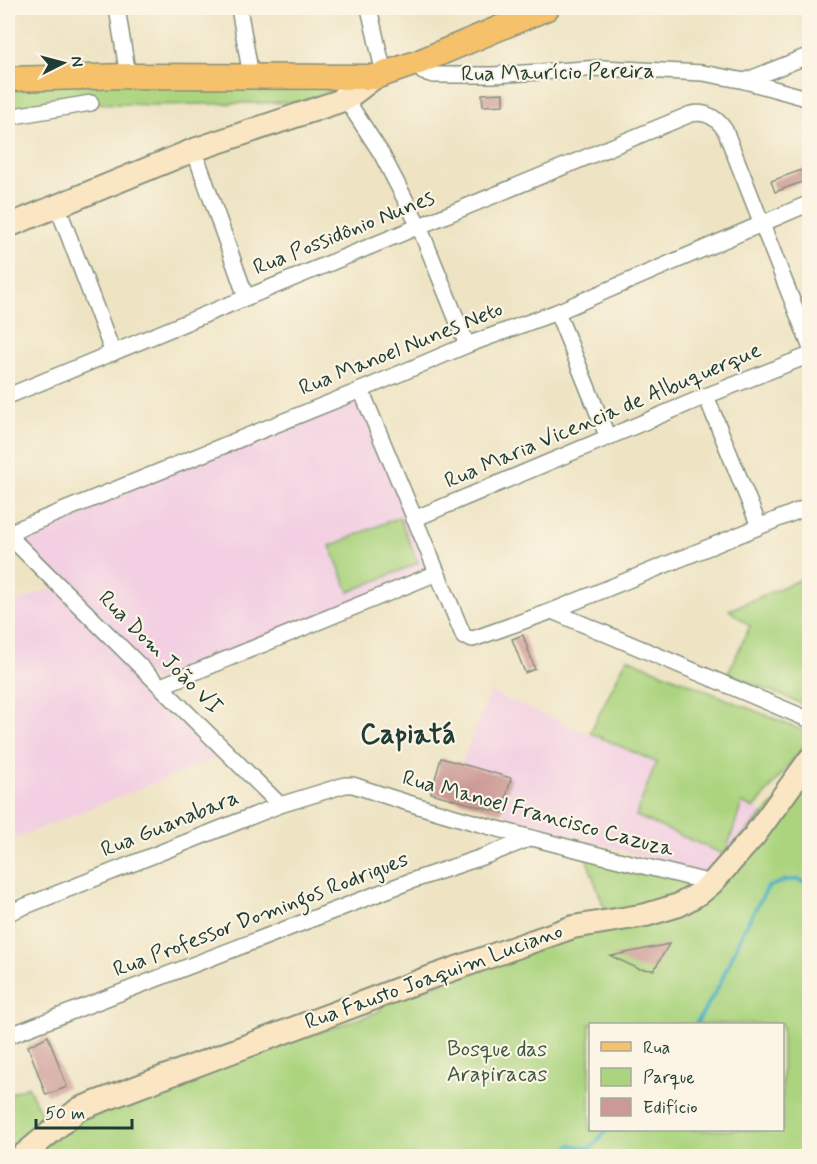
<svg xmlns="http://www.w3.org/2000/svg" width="817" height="1164" font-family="Mynerve,sans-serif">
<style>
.built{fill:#f2cfe2}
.green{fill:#acd47f;stroke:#66885a;stroke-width:1.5;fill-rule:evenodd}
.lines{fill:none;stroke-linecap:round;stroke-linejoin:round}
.stream{stroke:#42aec0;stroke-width:4}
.building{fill:#cc9a96}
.street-casing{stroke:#86907c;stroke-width:18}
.secondary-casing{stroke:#86907c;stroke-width:26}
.primary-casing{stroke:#86907c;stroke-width:27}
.street{stroke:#fff;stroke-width:15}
.secondary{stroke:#fbe6c4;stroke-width:22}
.primary{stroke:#f5c16b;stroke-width:24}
.labels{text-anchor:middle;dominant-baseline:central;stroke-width:4.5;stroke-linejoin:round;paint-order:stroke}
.street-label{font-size:22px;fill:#1f3d34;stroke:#fcf5e5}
.park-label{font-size:22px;fill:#3b5b43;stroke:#fcf5e5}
.district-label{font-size:28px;font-weight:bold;fill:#1f3d34;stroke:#fcf5e5}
</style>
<rect width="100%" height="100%" fill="#fcf5e5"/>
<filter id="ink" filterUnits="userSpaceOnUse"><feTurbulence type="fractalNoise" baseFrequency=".0167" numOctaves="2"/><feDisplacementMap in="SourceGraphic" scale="12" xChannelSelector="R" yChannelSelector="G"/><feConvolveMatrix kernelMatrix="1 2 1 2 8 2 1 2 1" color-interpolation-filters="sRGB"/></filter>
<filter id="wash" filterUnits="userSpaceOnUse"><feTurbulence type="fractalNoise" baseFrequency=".008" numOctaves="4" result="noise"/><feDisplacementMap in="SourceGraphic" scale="24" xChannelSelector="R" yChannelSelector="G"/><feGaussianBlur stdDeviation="1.35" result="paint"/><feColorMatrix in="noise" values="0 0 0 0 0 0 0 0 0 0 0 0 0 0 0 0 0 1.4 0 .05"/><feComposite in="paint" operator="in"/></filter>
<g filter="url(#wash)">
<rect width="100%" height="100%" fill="#eee4c4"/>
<g class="built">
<path d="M 361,390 L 437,573 L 161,686 L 8,535 Z"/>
<path d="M 55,587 L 224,755 L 8,841 L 8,605 Z"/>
<path d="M 490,692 L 656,762 L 769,816 L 715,879 L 502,813 L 511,778 L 461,764 Z"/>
</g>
<g class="green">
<path d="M 8,79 L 339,86 L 303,102 L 155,105 L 91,103 L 8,117 Z"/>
<path d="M 399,517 L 418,563 L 349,592 L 330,546 Z"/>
<path d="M 809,576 L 809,707 L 728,673 L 750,626 L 729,610 Z"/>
<path d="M 627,658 L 809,733 L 810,738 L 754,809 L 742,803 L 725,855 L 636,816 L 656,762 L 590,733 Z"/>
<path d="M 809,768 L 809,1156 L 32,1156 L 77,1117 L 378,1012 L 383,1004 L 573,934 L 663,917 ZM 590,1024 L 782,1024 L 782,1130 L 590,1130 Z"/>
<path d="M 584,852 L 712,883 L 609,921 Z"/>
<path d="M 28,1086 L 46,1124 L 8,1156 L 8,1095 Z"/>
</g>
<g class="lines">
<g class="stream">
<path d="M 696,1024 L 719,986 L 745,927 L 768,887 L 786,880 L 799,880 L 810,884"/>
<path d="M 565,1156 L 563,1152 L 571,1145 L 590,1149 L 607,1130"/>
</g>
</g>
<g id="blocks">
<g class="building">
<path d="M 503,93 L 503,105 L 483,106 L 482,94 Z"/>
<path d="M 810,167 L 810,179 L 775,192 L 771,181 Z"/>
<path d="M 523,635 L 535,669 L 525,673 L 512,639 Z"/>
<path d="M 441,758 L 511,778 L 502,813 L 431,793 Z"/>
<path d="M 669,944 L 654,970 L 639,969 L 611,956 Z"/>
<path d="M 48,1036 L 67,1087 L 46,1095 L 28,1046 Z"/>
</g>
</g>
</g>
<g filter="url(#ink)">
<use href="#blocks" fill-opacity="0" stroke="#86907c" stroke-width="1.5"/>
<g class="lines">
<defs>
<g id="street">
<path d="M 117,8 L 128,76"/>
<path d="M 239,8 L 251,76"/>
<path d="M 369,8 L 384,74"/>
<path d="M 419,62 L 423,72 L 434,75 L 493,75 L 601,68 L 703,73 L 745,81 L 810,99"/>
<path d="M 745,81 L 810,55"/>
<path d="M 342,93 L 381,153 L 419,226 L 467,345"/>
<path d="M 8,117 L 91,103"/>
<path d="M 194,150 L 246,297"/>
<path d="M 57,205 L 113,353"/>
<path d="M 557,312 L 608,438"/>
<path d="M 361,390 L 464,637 L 473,639 L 552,611 L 810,506"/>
<path d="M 8,396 L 691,114 C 706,111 716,117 725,130 L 810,346"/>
<path d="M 706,396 L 759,526"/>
<path d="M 414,519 L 706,396 L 810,355"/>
<path d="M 8,533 L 361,390 L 467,345 L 557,312 L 810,203"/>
<path d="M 8,535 L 280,805"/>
<path d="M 552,611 L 810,720"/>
<path d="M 161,686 L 437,573"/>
<path d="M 8,913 L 280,805 L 345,785 L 353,785 C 470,825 591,853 712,883"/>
<path d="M 8,1036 L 408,882 L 488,855 L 531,838"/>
</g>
<g id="secondary">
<path d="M 8,226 L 194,150 L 346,99 L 375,77"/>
<path d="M 22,1156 L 79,1109 L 420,981 L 573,927 L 646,915 L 679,905 L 700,893 L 712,883 L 754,836 L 810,759"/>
</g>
<path id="primary" d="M 8,79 L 128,76 L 375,77 L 419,62 L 547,8"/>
</defs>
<use href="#street" class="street-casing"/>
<use href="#secondary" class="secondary-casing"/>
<use href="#primary" class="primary-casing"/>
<use href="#street" class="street"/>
<use href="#secondary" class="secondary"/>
<use href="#primary" class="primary"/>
</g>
</g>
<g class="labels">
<g class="street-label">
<text transform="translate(558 73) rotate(-1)">Rua Maurício Pereira</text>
<text transform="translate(344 233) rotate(-22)">Rua Possidônio Nunes</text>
<text transform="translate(401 349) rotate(-22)">Rua Manoel Nunes Neto</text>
<text transform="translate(603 416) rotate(-23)">Rua Maria Vicencia de Albuquerque</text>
<text transform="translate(160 653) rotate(45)">Rua Dom João VI</text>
<text transform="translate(538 814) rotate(15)">Rua Manoel Francisco Cazuza</text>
<text transform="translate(170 824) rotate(-22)">Rua Guanabara</text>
<text transform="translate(261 915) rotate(-21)">Rua Professor Domingos Rodrigues</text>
<text transform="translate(434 977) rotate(-20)">Rua Fausto Joaquim Luciano</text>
</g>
<g class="park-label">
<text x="497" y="1050">Bosque das<tspan x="497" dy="25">Arapiracas</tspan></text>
</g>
<g class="district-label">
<text x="408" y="735">Capiatá</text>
</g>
</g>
<rect width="817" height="1164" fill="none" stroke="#fcf5e5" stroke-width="30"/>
<rect x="589" y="1023" width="195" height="108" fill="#fcf5e5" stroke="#a4ab9e" stroke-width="1.5"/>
<rect x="601" y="1042" width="30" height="9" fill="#f5c16b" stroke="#a4ab9e" stroke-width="1.5"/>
<text x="643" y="1053" font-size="18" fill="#1f3d34">Rua</text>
<rect x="601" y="1068" width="30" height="18" fill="#acd47f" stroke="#a4ab9e" stroke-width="1.5"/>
<text x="643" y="1083" font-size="18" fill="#1f3d34">Parque</text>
<rect x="601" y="1098" width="30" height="18" fill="#cc9a96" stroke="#a4ab9e" stroke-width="1.5"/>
<text x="643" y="1113" font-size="18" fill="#1f3d34">Edifício</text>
<g transform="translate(63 63) rotate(84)" stroke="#fcf5e5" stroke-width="4.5" paint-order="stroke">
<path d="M0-4.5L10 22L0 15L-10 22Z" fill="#1f3d34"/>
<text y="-9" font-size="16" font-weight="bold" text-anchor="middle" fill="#1f3d34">N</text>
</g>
<path d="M36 1119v9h96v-9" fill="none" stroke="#1f3d34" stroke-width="3"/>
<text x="45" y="1119" font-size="18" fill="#1f3d34" stroke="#fcf5e5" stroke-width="4.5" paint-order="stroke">50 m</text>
</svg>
